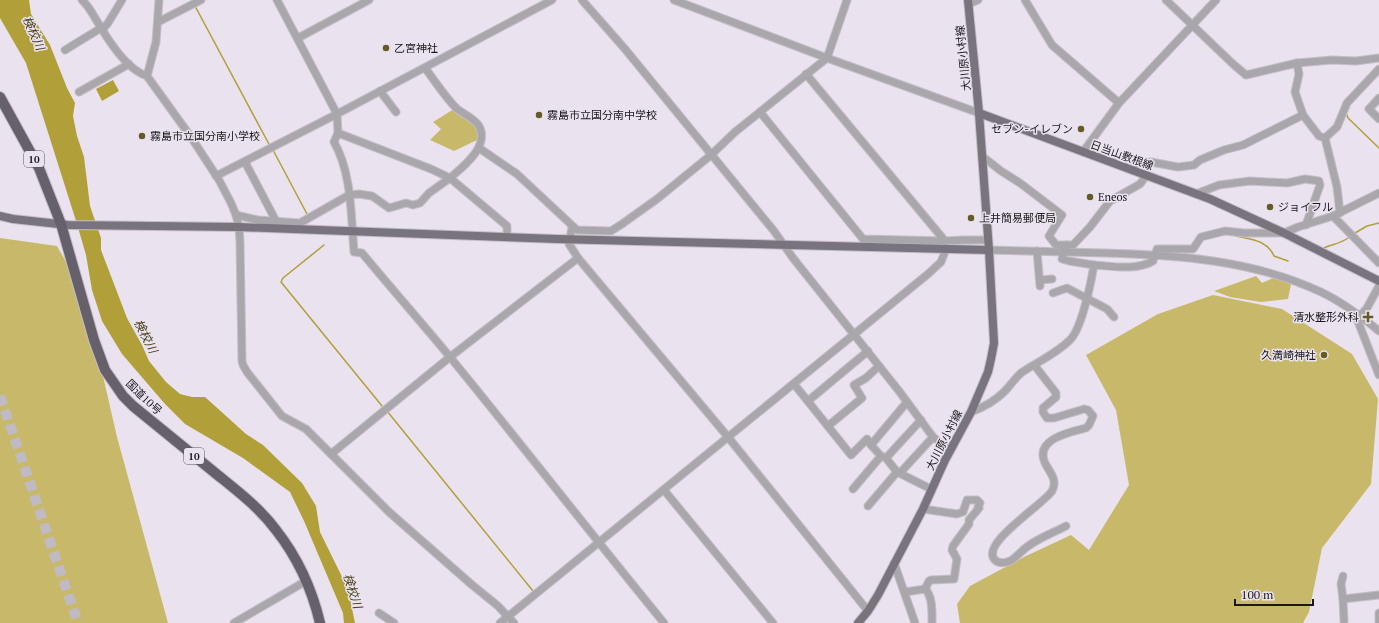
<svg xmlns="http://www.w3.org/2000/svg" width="1379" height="623" font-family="'PT Serif','Noto Sans JP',serif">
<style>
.green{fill:#c7b969}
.water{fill:#b19f39}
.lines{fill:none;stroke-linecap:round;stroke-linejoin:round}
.stream{stroke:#b19f39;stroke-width:1.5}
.highway-tunnel{stroke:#c0bac5;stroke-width:10;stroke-dasharray:10 5;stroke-linecap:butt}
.minor-casing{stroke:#c5bec9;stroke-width:9}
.major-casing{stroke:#c5bec9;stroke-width:10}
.highway-casing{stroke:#c5bec9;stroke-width:12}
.minor{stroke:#aaa7ac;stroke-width:7}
.major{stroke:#78737c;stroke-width:8}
.highway{stroke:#66606a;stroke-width:10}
.poi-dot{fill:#645b27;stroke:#eae3ef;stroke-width:1.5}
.labels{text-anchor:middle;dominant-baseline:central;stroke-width:3;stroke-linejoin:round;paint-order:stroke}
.shield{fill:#eae3ef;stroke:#58555b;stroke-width:1}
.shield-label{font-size:10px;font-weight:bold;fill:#1a181c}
.poi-label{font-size:11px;fill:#1a181c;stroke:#eae3ef;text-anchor:start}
.street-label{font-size:11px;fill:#1a181c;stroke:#eae3ef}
.water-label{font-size:12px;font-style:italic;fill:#463e14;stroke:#eae3ef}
</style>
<rect width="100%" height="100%" fill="#eae3ef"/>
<g class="green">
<path d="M 454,109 L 477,128 L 479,139 L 454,151 L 430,140 L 441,129 L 433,122 Z"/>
<path d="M 0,238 L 57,246 L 70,269 L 97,350 L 117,437 L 168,623 L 0,623 Z"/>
<path d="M 1256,276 L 1262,283 L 1275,277 L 1291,284 L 1288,299 L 1261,302 L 1230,297 L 1214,291 Z"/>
<path d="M 1213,295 L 1282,309 L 1352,354 L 1378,399 L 1371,484 L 1322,548 L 1309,612 L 1303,623 L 960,623 L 957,604 L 970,586 L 1026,556 L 1071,535 L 1089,550 L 1129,485 L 1116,410 L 1086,355 L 1158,314 Z"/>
</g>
<g class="water">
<path d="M 0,0 L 29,0 L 31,14 L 50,45 L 67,88 L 75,103 L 73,116 L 77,136 L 84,157 L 90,206 L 101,238 L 101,250 L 127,318 L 142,345 L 149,361 L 166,382 L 180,394 L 192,397 L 205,397 L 246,434 L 263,445 L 302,483 L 316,506 L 320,532 L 348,589 L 355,623 L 344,623 L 343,613 L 304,521 L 290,492 L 243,458 L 185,424 L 165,404 L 122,354 L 102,321 L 92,290 L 86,255 L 77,224 L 26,63 L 0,18 Z"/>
<path d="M 113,80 L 119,91 L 102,101 L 96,89 Z"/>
</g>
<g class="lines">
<g class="stream">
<path d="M 195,6 L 270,146"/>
<path d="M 1346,113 L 1348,118 L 1379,148"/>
<path d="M 273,150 L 307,214"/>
<path d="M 1355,233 L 1367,226 L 1379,223"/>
<path d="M 1236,236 C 1252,240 1267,240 1274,256 L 1288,261"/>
<path d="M 324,245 L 283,278 L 281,282 L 382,406"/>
<path d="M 1324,248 C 1332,244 1340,244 1348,238"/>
<path d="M 387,411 L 533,591"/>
</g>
<path class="highway-tunnel" d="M 0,396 L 78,623"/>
<defs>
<g id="minor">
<path d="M 82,0 C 90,7 94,17 100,26 C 110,43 128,70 147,76 L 191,137 L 219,180 L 231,203 L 236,215 L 239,227 L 240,242 L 242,361 L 243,365 L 247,372 L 282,416 L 306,429 L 389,512 L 471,584 L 498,606 L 514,623"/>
<path d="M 277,0 L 337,114 L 338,133 L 334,142 C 352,173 351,217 354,252 L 362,253 C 391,288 421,322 450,357 C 522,445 592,535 664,623"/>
<path d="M 582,0 L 625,49 L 774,231 L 793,258 L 899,391 L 933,437 L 950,450"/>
<path d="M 674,0 L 827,58 L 979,113"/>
<path d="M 1025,0 L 1052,45 L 1119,103"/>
<path d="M 1166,0 L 1233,64 L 1246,75 L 1297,63 L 1332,60 L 1356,61 L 1379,58"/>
<path d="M 969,4 L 978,0"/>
<path d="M 158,22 L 201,0"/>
<path d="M 102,30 L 108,23 L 122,0"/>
<path d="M 298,38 L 369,0"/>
<path d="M 65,50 L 101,28"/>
<path d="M 1297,63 L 1299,74 L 1295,92 L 1303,115 L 1319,136 L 1325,138 L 1337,187 L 1340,213"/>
<path d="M 806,74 L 945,241"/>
<path d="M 147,76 L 156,42 L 159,0"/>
<path d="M 380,91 L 396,112"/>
<path d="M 79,92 L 129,64"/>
<path d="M 1379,98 L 1369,109 L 1379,119"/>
<path d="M 760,112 L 863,239 L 945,241 L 963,240 L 988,240"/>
<path d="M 338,133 L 431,169 L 450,178 C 463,167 490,146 479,126 C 475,119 464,114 457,109 C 445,97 435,81 425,68"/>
<path d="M 1325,138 L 1337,127 L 1347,103 L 1379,69"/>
<path d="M 479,148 L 517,174 L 577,230 L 611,231 L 622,224 L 657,199 L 711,155 L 735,132 L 827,58 L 847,0"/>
<path d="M 1083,152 L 1119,103 L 1216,0"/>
<path d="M 982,156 L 1001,171 L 1020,183 L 1062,215 L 1049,236 L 1056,245 L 1066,245 L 1062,259 L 1069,261 L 1094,265"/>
<path d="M 245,162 L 276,221"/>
<path d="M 1131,170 L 1135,164 L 1151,162 L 1178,167 L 1194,165 L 1200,160 L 1224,150 L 1243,145 L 1303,115"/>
<path d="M 216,176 L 337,114 L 552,0"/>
<path d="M 1196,194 L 1219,185 L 1250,181 L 1287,183 L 1305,179 L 1319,181 L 1320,185 L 1306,225"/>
<path d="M 236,215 L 258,220 L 300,223 L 349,195 L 359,194 L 372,196 L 389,208 L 406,203 L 413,205 L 420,203 L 429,193 L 450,178 L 507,226 L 507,237"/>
<path d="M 1333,216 L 1379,263"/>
<path d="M 572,227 L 569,244 L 578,258 L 728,437 L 868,611"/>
<path d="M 1066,245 L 1073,245 L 1090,227 L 1110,201 L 1140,184 L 1146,176"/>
<path d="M 989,250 C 1027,251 1066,252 1104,253 C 1178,255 1253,260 1321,292 C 1342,302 1361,316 1379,331"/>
<path d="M 1037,251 L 1040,286"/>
<path d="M 1040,280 L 1052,279"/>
<path d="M 1379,286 L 1367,308 L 1357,319 L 1379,375"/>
<path d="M 1053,293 L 1067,288 L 1107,309 L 1114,317"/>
<path d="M 1035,366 L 1056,393 L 1056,397 L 1043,408 L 1043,412 L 1047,418 L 1054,418 L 1084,409 L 1088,410 L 1093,416 L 1089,425 L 1086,428 C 1070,432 1034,439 1045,463 C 1050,473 1058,480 1052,491 C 1044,504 979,544 995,560 C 998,563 1003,563 1007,562 C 1013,561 1016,556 1021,552 C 1033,540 1051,534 1066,526"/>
<path d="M 794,384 L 851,455 L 867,439 L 871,445"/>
<path d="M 808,401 L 868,351"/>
<path d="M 907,402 L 871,445 L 881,456 L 886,458 L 897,472 L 931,489"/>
<path d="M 971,412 C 982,408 996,400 1005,391 C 1010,386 1015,378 1021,373 C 1037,362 1056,354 1070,340 C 1082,328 1091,282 1094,265 C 1112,266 1136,271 1153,261 L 1157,249 L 1193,249 L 1201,237 L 1225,231 L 1244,233 L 1284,233 L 1298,227 L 1333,216 L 1379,193"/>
<path d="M 828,426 L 862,398 L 854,385 L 866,378 L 879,366"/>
<path d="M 331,454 L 450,357 L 578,258"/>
<path d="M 886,458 L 921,420"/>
<path d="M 900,473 L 933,437"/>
<path d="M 853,489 L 881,456"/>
<path d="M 664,490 L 773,623"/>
<path d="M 868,506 L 897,472"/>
<path d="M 923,509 L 957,514 L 963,512 L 967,500 L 977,500 L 980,503 L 978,507 L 979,508 L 969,520 L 969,524 L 953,546 L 952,550 L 957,559 L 954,579 L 931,580 L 929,581 L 925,589"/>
<path d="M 894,563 L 915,623"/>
<path d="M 1343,576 L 1341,584 L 1343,599"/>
<path d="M 905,592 L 925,589 C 933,596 932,613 932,623"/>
<path d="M 379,613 L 394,623"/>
<path d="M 1379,613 L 1379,622"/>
<path d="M 1344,621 L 1343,599 L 1379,595"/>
<path d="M 234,623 L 306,581"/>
<path d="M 500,623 L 928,274 L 941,262 L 946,249"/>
</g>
<g id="major">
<path d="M 979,113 L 1210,199 L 1284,233 L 1379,281"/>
<path d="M 0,216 L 13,219 L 68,225 L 239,227 L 557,239 L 989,250"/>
<path d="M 858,623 L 868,611 L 878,595 L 923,509 L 945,460 L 971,412 L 988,372 L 991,359 L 994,343 L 989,250 L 979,113 L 968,0"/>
</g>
<path id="highway" d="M 0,97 L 39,168 L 61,224 L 94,340 L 105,370 L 123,396 L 133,406 C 160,428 187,450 214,472 C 236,490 259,507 276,530 C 298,558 312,589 320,623"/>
</defs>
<use href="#minor" class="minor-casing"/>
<use href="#major" class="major-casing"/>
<use href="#highway" class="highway-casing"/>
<use href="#minor" class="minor"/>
<use href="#major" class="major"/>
<use href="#highway" class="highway"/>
</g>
<g class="poi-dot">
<circle cx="386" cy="48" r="4"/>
<circle cx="539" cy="115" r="4"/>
<circle cx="1081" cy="129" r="4"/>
<circle cx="142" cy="136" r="4"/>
<circle cx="1090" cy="197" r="4"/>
<circle cx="1270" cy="207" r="4"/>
<circle cx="971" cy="218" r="4"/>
<path d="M1366 311h4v4h4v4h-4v4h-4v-4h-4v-4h4z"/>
<circle cx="1324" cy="355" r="4"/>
</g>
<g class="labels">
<g class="shield">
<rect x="24" y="151" width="20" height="16" rx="3"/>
<rect x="184" y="448" width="20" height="16" rx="3"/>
</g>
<g class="shield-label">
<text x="34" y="159">10</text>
<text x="194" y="456">10</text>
</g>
<g class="poi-label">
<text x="394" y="48">乙宮神社</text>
<text x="547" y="115">霧島市立国分南中学校</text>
<text x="1073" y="129" text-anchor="end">セブン-イレブン</text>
<text x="150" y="136">霧島市立国分南小学校</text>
<text x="1098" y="197">Eneos</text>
<text x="1278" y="207">ジョイフル</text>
<text x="979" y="218">上井簡易郵便局</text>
<text x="1359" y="317" text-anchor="end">清水整形外科</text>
<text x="1316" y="355" text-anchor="end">久満崎神社</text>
</g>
<g class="street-label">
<text transform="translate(963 58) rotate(-96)">大川原小村線</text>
<text transform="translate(1122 155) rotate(20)">日当山敷根線</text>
<text transform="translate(144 397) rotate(44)">国道10号</text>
<text transform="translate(944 440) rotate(-63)">大川原小村線</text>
</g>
<g class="water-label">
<text transform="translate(34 33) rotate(66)">検校川</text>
<text transform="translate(146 336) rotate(63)">検校川</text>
<text transform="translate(353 591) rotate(72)">検校川</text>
</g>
</g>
<path d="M1235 599v6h78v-6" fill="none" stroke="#1a181c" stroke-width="2"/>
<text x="1241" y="599" font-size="12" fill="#1a181c" stroke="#eae3ef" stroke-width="3" paint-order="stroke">100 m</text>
</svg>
